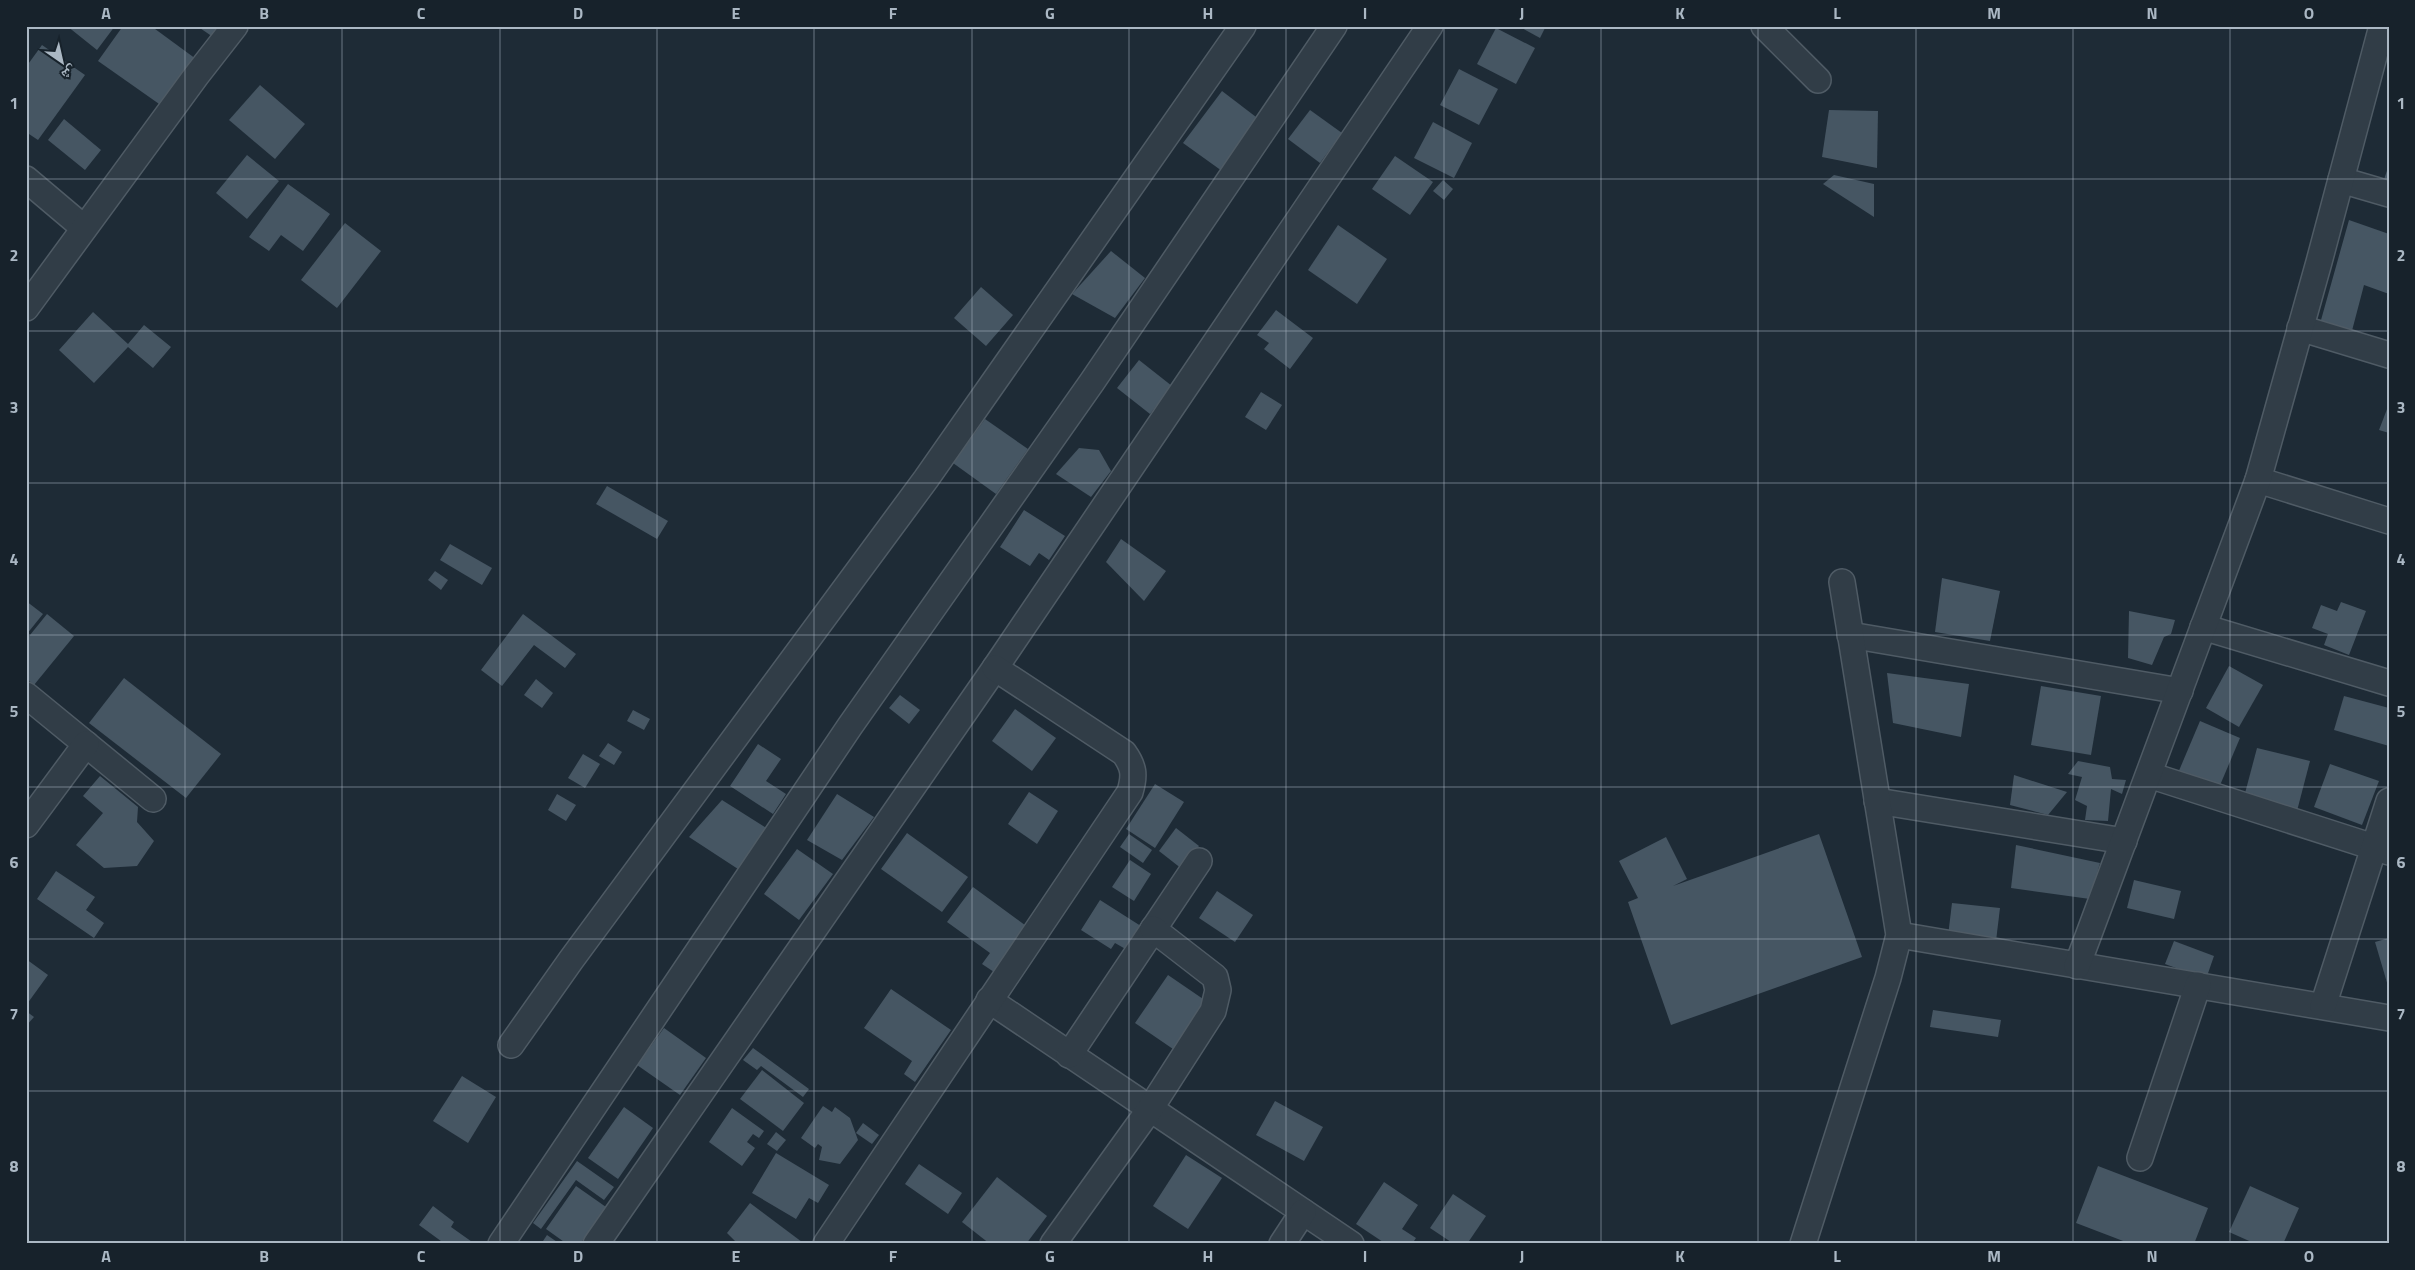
<svg xmlns="http://www.w3.org/2000/svg" width="2415" height="1270" font-family="'Titillium Web','Noto Naskh Arabic',sans-serif">
<style>
.building{fill:#465663}
.lines{fill:none;stroke-linecap:round;stroke-linejoin:round}
.street-casing{stroke:#4f5b65;stroke-width:28}
.street{stroke:#313d47;stroke-width:25}
.grid{fill:none;stroke:#abb8c4;stroke-width:1;stroke-opacity:0.55}
.neatline{fill:none;stroke:#abb8c4;stroke-width:2}
.grid-label{font-size:16px;text-anchor:middle;font-weight:bold;fill:#abb8c4}
</style>
<rect width="100%" height="100%" fill="#1e2b36"/>
<g class="building">
<path d="M 67,26 L 115,26 L 97,50 Z"/>
<path d="M 123,26 L 151,26 L 196,59 L 162,106 L 98,61 Z"/>
<path d="M 197,26 L 221,26 L 213,37 Z"/>
<path d="M 1518,26 L 1546,26 L 1540,38 Z"/>
<path d="M 1496,28 L 1535,48 L 1516,84 L 1477,64 Z"/>
<path d="M 42,45 L 85,75 L 38,140 L 26,132 L 26,67 Z"/>
<path d="M 1459,69 L 1498,89 L 1479,125 L 1440,105 Z"/>
<path d="M 260,85 L 305,124 L 275,159 L 229,120 Z"/>
<path d="M 1222,91 L 1260,120 L 1222,171 L 1183,143 Z"/>
<path d="M 1310,110 L 1342,133 L 1320,163 L 1288,139 Z"/>
<path d="M 1829,110 L 1878,111 L 1877,168 L 1822,157 Z"/>
<path d="M 64,119 L 101,150 L 85,170 L 48,140 Z"/>
<path d="M 1433,122 L 1472,143 L 1454,178 L 1414,158 Z"/>
<path d="M 247,155 L 279,181 L 247,219 L 216,193 Z"/>
<path d="M 1395,156 L 1433,182 L 1410,215 L 1372,189 Z"/>
<path d="M 2389,165 L 2389,187 L 2382,185 Z"/>
<path d="M 1834,175 L 1874,184 L 1874,217 L 1823,184 Z"/>
<path d="M 1443,180 L 1453,189 L 1444,200 L 1433,191 Z"/>
<path d="M 288,184 L 330,214 L 303,251 L 281,235 L 269,251 L 249,237 Z"/>
<path d="M 2349,220 L 2389,234 L 2389,294 L 2364,285 L 2348,346 L 2316,338 Z"/>
<path d="M 345,223 L 381,251 L 337,308 L 301,280 Z"/>
<path d="M 1338,225 L 1387,259 L 1357,304 L 1308,270 Z"/>
<path d="M 1111,251 L 1145,278 L 1115,318 L 1072,294 Z"/>
<path d="M 981,287 L 1013,315 L 986,346 L 954,318 Z"/>
<path d="M 1276,310 L 1313,338 L 1290,369 L 1264,349 L 1269,343 L 1257,335 Z"/>
<path d="M 93,312 L 128,344 L 144,325 L 171,347 L 153,368 L 128,347 L 94,383 L 59,350 Z"/>
<path d="M 1139,360 L 1172,386 L 1150,414 L 1117,388 Z"/>
<path d="M 1261,392 L 1282,405 L 1266,430 L 1245,417 Z"/>
<path d="M 2389,404 L 2389,433 L 2379,430 Z"/>
<path d="M 985,419 L 1028,449 L 996,494 L 953,463 Z"/>
<path d="M 1079,448 L 1099,450 L 1111,471 L 1091,497 L 1056,474 Z"/>
<path d="M 607,486 L 668,521 L 657,539 L 596,504 Z"/>
<path d="M 1024,510 L 1065,536 L 1049,560 L 1039,553 L 1030,566 L 1000,547 Z"/>
<path d="M 1121,539 L 1166,571 L 1144,601 L 1106,562 Z"/>
<path d="M 450,544 L 492,568 L 482,585 L 440,560 Z"/>
<path d="M 435,571 L 448,580 L 441,590 L 428,580 Z"/>
<path d="M 1942,578 L 2000,591 L 1990,641 L 1935,632 Z"/>
<path d="M 26,601 L 43,614 L 26,635 Z"/>
<path d="M 2341,602 L 2366,611 L 2349,655 L 2324,645 L 2328,634 L 2312,628 L 2321,605 L 2337,611 Z"/>
<path d="M 2129,611 L 2175,620 L 2171,634 L 2164,637 L 2152,665 L 2128,658 Z"/>
<path d="M 47,614 L 74,636 L 34,685 L 26,678 L 26,640 Z"/>
<path d="M 523,614 L 576,654 L 565,668 L 534,645 L 502,686 L 481,670 Z"/>
<path d="M 2229,666 L 2263,685 L 2239,727 L 2206,708 Z"/>
<path d="M 1887,673 L 1969,684 L 1961,737 L 1893,723 Z"/>
<path d="M 124,678 L 221,754 L 186,798 L 89,723 Z"/>
<path d="M 536,679 L 553,693 L 542,708 L 524,695 Z"/>
<path d="M 2041,686 L 2101,696 L 2091,755 L 2031,745 Z"/>
<path d="M 900,695 L 920,710 L 909,724 L 889,708 Z"/>
<path d="M 2344,696 L 2389,708 L 2389,746 L 2334,730 Z"/>
<path d="M 1015,709 L 1056,738 L 1032,771 L 992,741 Z"/>
<path d="M 633,710 L 650,719 L 644,730 L 627,721 Z"/>
<path d="M 2200,721 L 2240,738 L 2218,790 L 2178,773 Z"/>
<path d="M 608,743 L 622,752 L 614,765 L 599,756 Z"/>
<path d="M 758,744 L 781,759 L 766,781 L 786,794 L 773,814 L 730,786 Z"/>
<path d="M 2257,748 L 2310,761 L 2297,811 L 2244,797 Z"/>
<path d="M 583,754 L 600,764 L 585,788 L 568,778 Z"/>
<path d="M 2078,761 L 2110,767 L 2112,779 L 2126,780 L 2122,794 L 2111,789 L 2108,821 L 2085,820 L 2087,806 L 2075,800 L 2082,777 L 2068,774 Z"/>
<path d="M 2330,764 L 2379,781 L 2362,825 L 2314,807 Z"/>
<path d="M 2014,775 L 2067,792 L 2048,815 L 2010,805 Z"/>
<path d="M 100,776 L 138,807 L 137,822 L 154,841 L 137,866 L 104,868 L 76,845 L 103,813 L 83,796 Z"/>
<path d="M 1155,784 L 1184,802 L 1155,848 L 1126,829 Z"/>
<path d="M 1029,792 L 1058,811 L 1037,844 L 1008,824 Z"/>
<path d="M 557,794 L 576,805 L 566,821 L 548,810 Z"/>
<path d="M 837,794 L 874,817 L 842,860 L 807,840 Z"/>
<path d="M 722,800 L 768,829 L 741,871 L 689,837 Z"/>
<path d="M 1176,828 L 1199,846 L 1182,869 L 1159,851 Z"/>
<path d="M 907,833 L 968,877 L 942,912 L 881,869 Z"/>
<path d="M 1129,834 L 1152,850 L 1143,863 L 1120,847 Z"/>
<path d="M 1819,834 L 1862,957 L 1671,1025 L 1628,902 L 1638,898 L 1619,861 L 1666,837 L 1687,879 L 1673,886 Z"/>
<path d="M 2016,845 L 2100,863 L 2090,899 L 2011,888 Z"/>
<path d="M 797,849 L 833,874 L 799,920 L 764,894 Z"/>
<path d="M 1130,860 L 1151,874 L 1134,901 L 1112,887 Z"/>
<path d="M 56,871 L 95,897 L 86,910 L 104,923 L 94,938 L 37,899 Z"/>
<path d="M 2134,880 L 2181,891 L 2174,919 L 2127,908 Z"/>
<path d="M 973,887 L 1033,931 L 1000,976 L 982,964 L 990,953 L 947,922 Z"/>
<path d="M 1217,891 L 1253,915 L 1235,942 L 1199,918 Z"/>
<path d="M 1100,900 L 1144,928 L 1129,951 L 1115,943 L 1111,949 L 1081,930 Z"/>
<path d="M 1952,903 L 2000,908 L 1996,941 L 1948,936 Z"/>
<path d="M 2389,938 L 2389,986 L 2388,986 L 2375,942 Z"/>
<path d="M 2174,941 L 2214,956 L 2206,979 L 2165,964 Z"/>
<path d="M 26,959 L 48,975 L 27,1004 L 26,1003 Z"/>
<path d="M 1168,975 L 1206,1001 L 1173,1049 L 1135,1023 Z"/>
<path d="M 891,989 L 951,1030 L 915,1082 L 904,1074 L 912,1061 L 864,1028 Z"/>
<path d="M 1933,1010 L 2001,1020 L 1998,1037 L 1930,1027 Z"/>
<path d="M 26,1011 L 34,1017 L 26,1026 Z"/>
<path d="M 664,1028 L 706,1058 L 680,1095 L 637,1065 Z"/>
<path d="M 753,1048 L 809,1089 L 803,1097 L 761,1066 L 757,1070 L 743,1060 Z"/>
<path d="M 762,1070 L 804,1103 L 783,1131 L 740,1099 Z"/>
<path d="M 462,1076 L 496,1097 L 468,1143 L 433,1121 Z"/>
<path d="M 1275,1101 L 1323,1127 L 1304,1161 L 1256,1135 Z"/>
<path d="M 823,1106 L 832,1112 L 835,1107 L 850,1118 L 858,1140 L 840,1164 L 819,1160 L 822,1147 L 818,1144 L 815,1148 L 801,1138 Z"/>
<path d="M 624,1107 L 653,1128 L 618,1179 L 588,1158 Z"/>
<path d="M 732,1108 L 764,1131 L 759,1138 L 753,1134 L 747,1142 L 755,1148 L 742,1166 L 709,1142 Z"/>
<path d="M 863,1123 L 879,1135 L 872,1144 L 856,1133 Z"/>
<path d="M 776,1132 L 786,1140 L 777,1151 L 767,1144 Z"/>
<path d="M 776,1153 L 829,1185 L 818,1203 L 809,1198 L 796,1219 L 752,1193 Z"/>
<path d="M 1186,1155 L 1222,1178 L 1188,1229 L 1153,1206 Z"/>
<path d="M 577,1161 L 614,1187 L 604,1200 L 576,1180 L 541,1229 L 533,1223 Z"/>
<path d="M 919,1164 L 962,1193 L 948,1214 L 905,1184 Z"/>
<path d="M 2098,1166 L 2208,1208 L 2194,1244 L 2131,1244 L 2076,1223 Z"/>
<path d="M 997,1177 L 1047,1216 L 1026,1244 L 990,1244 L 962,1222 Z"/>
<path d="M 1384,1182 L 1418,1205 L 1402,1229 L 1416,1238 L 1412,1244 L 1386,1244 L 1356,1224 Z"/>
<path d="M 576,1186 L 606,1207 L 580,1244 L 567,1244 L 546,1229 Z"/>
<path d="M 2250,1186 L 2299,1208 L 2283,1244 L 2256,1244 L 2229,1232 Z"/>
<path d="M 1453,1194 L 1486,1216 L 1467,1244 L 1454,1244 L 1430,1228 Z"/>
<path d="M 750,1203 L 802,1242 L 801,1244 L 738,1244 L 727,1233 Z"/>
<path d="M 433,1206 L 454,1222 L 451,1227 L 475,1244 L 445,1244 L 419,1225 Z"/>
<path d="M 547,1235 L 560,1244 L 541,1244 Z"/>
</g>
<g class="lines">
<defs>
<g id="street">
<path d="M 1764,26 L 1818,80"/>
<path d="M 26,179 L 84,228"/>
<path d="M 2341,180 L 2389,194"/>
<path d="M 26,308 L 196,76 L 235,26"/>
<path d="M 2300,328 L 2389,355"/>
<path d="M 2258,480 L 2389,521"/>
<path d="M 2203,627 L 2389,683"/>
<path d="M 1850,635 L 2180,691"/>
<path d="M 26,695 L 153,799"/>
<path d="M 2149,775 L 2389,852"/>
<path d="M 1877,801 L 2124,841"/>
<path d="M 26,825 L 86,744"/>
<path d="M 1899,935 L 2389,1018"/>
<path d="M 2077,966 L 2258,480 L 2319,262 L 2382,26"/>
<path d="M 989,1000 L 1351,1244"/>
<path d="M 2323,1006 L 2389,801"/>
<path d="M 511,1045 L 571,960 L 926,479 L 1243,26"/>
<path d="M 1069,1055 L 1199,861"/>
<path d="M 2140,1158 L 2198,985"/>
<path d="M 501,1244 L 850,726 L 1092,382 L 1334,26"/>
<path d="M 596,1244 L 995,668 L 1430,26"/>
<path d="M 826,1244 L 1130,792 C 1135,775 1134,767 1124,753 L 995,668"/>
<path d="M 1053,1244 L 1150,1109 L 1213,1011 L 1218,990 L 1215,977 L 1153,929"/>
<path d="M 1282,1244 L 1303,1212"/>
<path d="M 1803,1244 L 1888,978 L 1899,935 L 1842,582"/>
</g>
</defs>
<use href="#street" class="street-casing"/>
<use href="#street" class="street"/>
</g>
<path class="grid" d="M 185,26 L 185,1244M 342,26 L 342,1244M 500,26 L 500,1244M 657,26 L 657,1244M 814,26 L 814,1244M 972,26 L 972,1244M 1129,26 L 1129,1244M 1286,26 L 1286,1244M 1444,26 L 1444,1244M 1601,26 L 1601,1244M 1758,26 L 1758,1244M 1916,26 L 1916,1244M 2073,26 L 2073,1244M 2230,26 L 2230,1244M 26,179 L 2389,179M 26,331 L 2389,331M 26,483 L 2389,483M 26,635 L 2389,635M 26,787 L 2389,787M 26,939 L 2389,939M 26,1091 L 2389,1091"/>
<rect width="2415" height="1270" fill="none" stroke="#17222b" stroke-width="55"/>
<g transform="translate(62 62) rotate(146)" stroke="#17222b" stroke-width="4" paint-order="stroke">
<path d="M0-4L9 19L0 12L-9 19Z" fill="#abb8c4"/>
<text y="-8" font-size="14" font-weight="bold" text-anchor="middle" fill="#abb8c4">ش</text>
</g>
<rect x="28" y="28" width="2360" height="1214" class="neatline"/>
<g class="grid-label">
<text x="106" y="19">A</text>
<text x="264" y="19">B</text>
<text x="421" y="19">C</text>
<text x="578" y="19">D</text>
<text x="736" y="19">E</text>
<text x="893" y="19">F</text>
<text x="1050" y="19">G</text>
<text x="1208" y="19">H</text>
<text x="1365" y="19">I</text>
<text x="1522" y="19">J</text>
<text x="1680" y="19">K</text>
<text x="1837" y="19">L</text>
<text x="1994" y="19">M</text>
<text x="2152" y="19">N</text>
<text x="2309" y="19">O</text>
<text x="14" y="109">1</text>
<text x="2401" y="109">1</text>
<text x="14" y="261">2</text>
<text x="2401" y="261">2</text>
<text x="14" y="413">3</text>
<text x="2401" y="413">3</text>
<text x="14" y="565">4</text>
<text x="2401" y="565">4</text>
<text x="14" y="717">5</text>
<text x="2401" y="717">5</text>
<text x="14" y="868">6</text>
<text x="2401" y="868">6</text>
<text x="14" y="1020">7</text>
<text x="2401" y="1020">7</text>
<text x="14" y="1172">8</text>
<text x="2401" y="1172">8</text>
<text x="106" y="1262">A</text>
<text x="264" y="1262">B</text>
<text x="421" y="1262">C</text>
<text x="578" y="1262">D</text>
<text x="736" y="1262">E</text>
<text x="893" y="1262">F</text>
<text x="1050" y="1262">G</text>
<text x="1208" y="1262">H</text>
<text x="1365" y="1262">I</text>
<text x="1522" y="1262">J</text>
<text x="1680" y="1262">K</text>
<text x="1837" y="1262">L</text>
<text x="1994" y="1262">M</text>
<text x="2152" y="1262">N</text>
<text x="2309" y="1262">O</text>
</g>
</svg>
